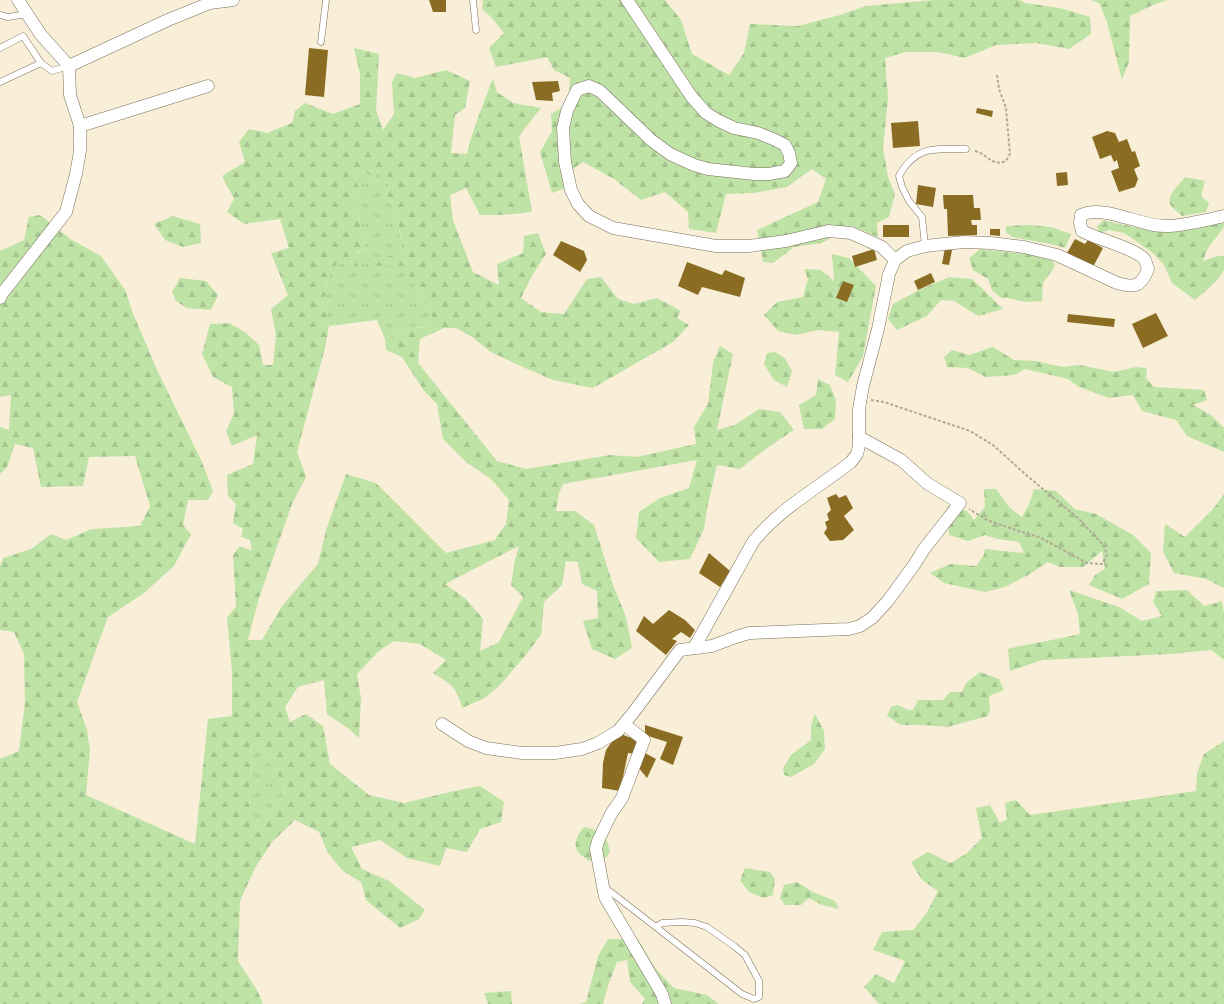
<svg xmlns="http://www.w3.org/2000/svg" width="1224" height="1004" font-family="Commissioner,sans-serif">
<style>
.grass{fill:url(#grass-tufts)}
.forest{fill:url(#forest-firs);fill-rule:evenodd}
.building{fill:#8a6d23}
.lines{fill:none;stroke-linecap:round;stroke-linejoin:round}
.service-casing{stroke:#79705c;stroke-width:7}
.minor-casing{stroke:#79705c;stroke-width:13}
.path{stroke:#b1a997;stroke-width:2;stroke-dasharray:3 2;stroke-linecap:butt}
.service{stroke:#fff;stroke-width:6}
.minor{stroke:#fff;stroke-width:12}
</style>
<defs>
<pattern id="grass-tufts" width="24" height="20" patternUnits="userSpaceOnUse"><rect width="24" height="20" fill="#bfe3a6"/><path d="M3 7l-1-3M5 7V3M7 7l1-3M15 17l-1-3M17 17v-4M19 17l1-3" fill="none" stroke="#a5c38f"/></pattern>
<pattern id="forest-firs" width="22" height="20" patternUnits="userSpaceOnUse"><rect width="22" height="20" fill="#bfe3a6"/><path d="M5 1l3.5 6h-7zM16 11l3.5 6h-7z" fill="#a5c38f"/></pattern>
</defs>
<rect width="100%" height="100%" fill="#f9efd8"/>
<g class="grass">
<path d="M 384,165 L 389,186 L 387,199 L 397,212 L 403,254 L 375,259 L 373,266 L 404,265 L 432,317 L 428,327 L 412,328 L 385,339 L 377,320 L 329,326 L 323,305 L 330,268 L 346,261 L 365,248 L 362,230 L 354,204 L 359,190 L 355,177 L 363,171 L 374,178 Z"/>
<path d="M 252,743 L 262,744 L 269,761 L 286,788 L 261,831 L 250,817 L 249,797 Z"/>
</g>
<g class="forest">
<path d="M 483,0 L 665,0 L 681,20 L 692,54 L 729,75 L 744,53 L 750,24 L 798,26 L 840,15 L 866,6 L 934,0 L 1020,0 L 1025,3 L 1060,8 L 1090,17 L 1091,34 L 1069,49 L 1036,43 L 996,45 L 965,58 L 938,52 L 906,52 L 885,58 L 888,98 L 883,148 L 888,177 L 895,194 L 889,217 L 877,223 L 878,237 L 852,226 L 822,243 L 794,247 L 773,263 L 763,262 L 757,230 L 818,202 L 826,179 L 812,169 L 787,187 L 754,193 L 726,194 L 716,233 L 689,229 L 688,212 L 665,192 L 641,200 L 614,179 L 583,162 L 563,176 L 566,188 L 552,193 L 540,152 L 552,131 L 551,114 L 568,104 L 570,78 L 554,70 L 547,57 L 496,67 L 489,48 L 504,33 L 492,18 L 482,9 Z"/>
<path d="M 1091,0 L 1168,0 L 1155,4 L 1130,16 L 1129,62 L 1122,80 L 1107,22 L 1099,3 Z"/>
<path d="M 354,48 L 379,54 L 376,110 L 383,130 L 394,114 L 392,82 L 397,73 L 415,78 L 446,70 L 470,81 L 465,108 L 455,115 L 451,153 L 467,154 C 473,128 483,104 493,79 L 497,92 L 513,103 L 541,108 L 519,136 L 532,212 L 502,215 L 480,215 L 466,188 L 450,195 L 453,220 L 473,272 L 499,285 L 497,264 L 523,253 L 524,236 L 538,233 L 546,254 L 533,274 L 521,298 L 541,312 L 564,314 L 587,279 L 601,277 L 618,299 L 634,304 L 657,298 L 681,311 L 677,318 L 689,325 L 673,342 L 593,388 L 553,380 L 525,368 L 491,352 L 472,337 L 456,328 L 444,328 L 420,339 L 418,363 L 497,461 L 526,469 L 610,455 L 636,457 L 696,444 L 694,427 L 708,404 L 713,363 L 720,346 L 733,354 L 717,430 L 735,425 L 759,409 L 780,412 L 794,430 L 767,448 L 740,469 L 717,465 L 708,504 L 704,529 L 690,559 L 659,562 L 636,538 L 639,512 L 660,498 L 689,488 L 697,460 L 563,484 L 559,493 L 556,511 L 575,511 L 594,525 L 613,585 L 626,617 L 632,648 L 615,659 L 592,649 L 583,621 L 598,618 L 597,591 L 582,584 L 578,562 L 566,561 L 562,585 L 544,602 L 541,635 L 525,656 L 500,685 L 485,698 L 462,708 C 457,686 450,684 433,673 L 446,660 L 420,644 L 394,641 L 379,651 L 357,674 L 361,698 L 359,738 L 349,729 L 327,714 L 324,680 L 298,687 L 285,707 L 290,722 L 306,714 L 323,726 L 330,764 L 369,795 L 404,803 L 454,791 L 480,786 L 504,802 L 501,822 L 480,829 L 467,852 L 446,848 L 440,866 L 407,858 L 380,840 L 351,847 L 362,869 L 389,881 L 425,910 L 419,919 L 400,928 L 366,900 L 361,882 L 343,871 L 328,853 L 319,832 L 295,820 L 272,842 L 255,868 L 240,901 L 238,961 L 257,990 L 263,1004 L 0,1004 L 0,759 L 19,751 L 25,703 L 24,654 L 14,632 L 0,630 L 0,567 L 3,558 L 31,549 L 51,534 L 66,540 L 92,529 L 140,526 L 150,506 L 135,456 L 89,457 L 83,486 L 41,487 L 33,448 L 15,444 L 7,467 L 0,474 L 0,427 L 9,430 L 11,395 L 0,397 L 0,251 L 24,240 L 29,217 L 40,215 L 72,240 L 101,256 L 125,290 L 134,316 L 158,372 L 202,462 L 213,491 L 208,500 L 188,500 L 183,525 L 191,534 L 174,566 L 144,593 L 108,617 L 77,702 L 87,730 L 90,750 L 86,795 L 195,844 L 208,719 L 232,716 L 232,672 L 227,618 L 236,606 L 233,555 L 240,546 L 252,551 L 250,540 L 241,537 L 243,529 L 233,523 L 236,504 L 228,496 L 227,475 L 253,464 L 257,435 L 232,446 L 226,431 L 234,414 L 232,387 L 213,377 L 202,354 L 210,324 L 229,323 L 245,332 L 259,345 L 263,365 L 273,365 L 276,335 L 271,309 L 288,295 L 271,253 L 289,248 L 280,219 L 244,224 L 227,212 L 234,199 L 222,176 L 245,162 L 239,142 L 249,129 L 267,133 L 292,123 L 295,111 L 305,103 L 333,114 L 360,104 L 360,74 ZM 384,166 L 389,186 L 387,199 L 397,212 L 403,253 L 375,259 L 372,266 L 404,266 L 432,317 L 428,327 L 412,328 L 385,339 L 386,350 L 402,357 L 424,391 L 437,404 L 443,439 L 466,462 L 491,479 L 509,500 L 506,524 L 495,540 L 446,553 L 376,483 L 346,474 L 326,530 L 318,564 L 282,606 L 262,640 L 248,640 L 259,598 L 292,504 L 306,477 L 297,452 L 325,348 L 329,326 L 323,305 L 330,268 L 346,261 L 350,268 L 357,266 L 356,253 L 365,248 L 362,230 L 354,204 L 359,190 L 355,177 L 363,171 L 374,178 ZM 519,546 L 515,560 L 511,585 L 523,597 L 499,642 L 480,651 L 483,619 L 466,599 L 445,584 ZM 252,743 L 262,744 L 269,761 L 286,788 L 261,831 L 250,817 L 249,797 Z"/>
<path d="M 1185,177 L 1205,181 L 1201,196 L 1209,203 L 1206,212 L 1182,216 C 1179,213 1175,210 1172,207 C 1164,197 1179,185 1185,177 Z"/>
<path d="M 173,216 L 200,224 L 201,243 L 183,247 L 165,240 L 154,224 Z"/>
<path d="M 1103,220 L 1151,231 L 1168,232 L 1224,223 L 1224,227 L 1208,248 L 1203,261 L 1217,256 L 1224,256 C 1224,260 1224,265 1224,269 C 1221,279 1202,294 1195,300 L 1172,283 L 1164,265 L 1154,254 L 1136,241 L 1124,233 L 1109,230 L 1100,233 L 1097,227 Z"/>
<path d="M 1030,225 L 1051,227 L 1071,234 L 1065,248 L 1050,244 L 1012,237 L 1006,232 L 1006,226 Z"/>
<path d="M 980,249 L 1050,257 L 1055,266 L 1043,283 L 1042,301 L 1026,302 L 1007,298 L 1001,298 L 992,290 L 988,279 L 973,270 L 969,258 Z"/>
<path d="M 832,254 L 849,258 L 876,286 L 863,356 L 848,382 L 835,375 L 839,332 L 817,330 L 797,335 L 778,331 L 764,315 L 777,302 L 803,297 L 808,279 L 804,269 L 821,270 L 834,281 Z"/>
<path d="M 949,277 L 972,279 L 989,295 L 1003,309 L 978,316 L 954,301 L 941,300 L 927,316 L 897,330 L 888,319 L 893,304 L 919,290 Z"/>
<path d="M 180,278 L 206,281 L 218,295 L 211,310 L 187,308 L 176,301 L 172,292 Z"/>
<path d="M 993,347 L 1014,360 L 1036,361 L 1062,367 L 1079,365 L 1114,372 L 1136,367 L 1147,368 L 1146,378 L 1154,387 L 1204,390 L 1207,400 L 1193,405 L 1211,415 L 1224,428 L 1224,452 L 1187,436 L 1176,420 L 1142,411 L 1133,395 L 1109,398 L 1079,387 L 1068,379 L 1025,369 L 1014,375 L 986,377 L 968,368 L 947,367 L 944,357 L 952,350 L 969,355 Z"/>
<path d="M 775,352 L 785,358 L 792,371 L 787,387 L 774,380 L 764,364 L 767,353 Z"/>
<path d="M 818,379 L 830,385 L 836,400 L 835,419 L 822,429 L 804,429 L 799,405 L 816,395 Z"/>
<path d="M 984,489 L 996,489 L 1010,508 L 1022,517 L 1030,502 L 1034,489 L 1056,491 L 1075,509 L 1096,514 L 1133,535 L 1151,553 L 1149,584 L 1122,599 L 1089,585 L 1095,575 L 1105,569 L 1102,551 L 1083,567 L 1060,567 L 1048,562 L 1030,574 L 1005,587 L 985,592 L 944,583 L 930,573 L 950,564 L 976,566 L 984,555 L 985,549 L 1024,553 L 1019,542 L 998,539 L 985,535 L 968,541 L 949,535 L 947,506 L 967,511 L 974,520 L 985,507 Z"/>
<path d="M 1224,494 L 1224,588 L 1206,579 L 1174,573 L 1163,552 L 1165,524 L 1185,537 L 1213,509 Z"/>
<path d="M 1069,590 L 1119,607 L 1142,621 L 1162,616 L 1153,602 L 1156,591 L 1187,590 L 1204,606 L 1222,601 L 1224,613 L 1224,660 L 1211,650 L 1171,654 L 1042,660 L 1010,671 L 1008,649 C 1031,643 1056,640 1080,634 L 1078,614 Z"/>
<path d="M 980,672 L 999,679 L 1004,690 L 989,696 L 990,708 L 988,716 L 947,727 L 924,725 L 901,725 L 887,716 L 891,707 L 898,705 L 908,710 L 913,710 L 918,700 L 943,700 L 950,692 L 962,692 L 966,683 Z"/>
<path d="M 815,714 L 824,731 L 825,749 L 814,764 L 791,777 L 784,775 L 783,768 L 791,755 L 811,740 L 811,725 Z"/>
<path d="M 1224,741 L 1224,1004 L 879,1004 L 864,987 L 876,974 L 894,983 L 905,961 L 873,950 L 882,932 L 913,930 L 926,914 L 938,891 L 922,880 L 911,862 L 928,852 L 950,863 L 966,854 L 982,838 L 976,808 L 990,805 L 1000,823 L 1007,819 L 1005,803 L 1016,800 L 1030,815 L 1196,791 L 1197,773 L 1204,754 Z"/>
<path d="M 584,827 L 595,830 L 607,841 L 610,851 L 606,858 L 589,861 C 586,858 580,855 578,852 C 572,843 578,834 584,827 Z"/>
<path d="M 745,868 L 770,872 L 775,879 L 773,895 L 763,898 L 749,892 L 740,880 Z"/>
<path d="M 797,882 L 813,892 L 835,901 L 839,909 L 822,905 L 809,898 L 801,905 L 785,905 L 780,898 L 784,885 Z"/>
<path d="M 608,939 L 638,939 L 655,968 L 674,988 L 707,995 L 719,1004 L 642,1004 L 645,999 L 630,982 L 627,960 L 617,962 L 608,986 L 603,1004 L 579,1004 L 586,1002 L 598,956 Z"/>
<path d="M 511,991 L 512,1004 L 488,1004 L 484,993 Z"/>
</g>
<g class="building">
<path d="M 429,0 L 446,0 L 446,12 L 433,12 Z"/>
<path d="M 309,48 L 328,50 L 324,97 L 305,95 Z"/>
<path d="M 558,81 L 560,91 L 552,93 L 553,101 L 536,100 L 532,82 Z"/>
<path d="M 977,108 L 993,111 L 992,117 L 976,113 Z"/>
<path d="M 918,121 L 920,146 L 893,148 L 891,123 Z"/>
<path d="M 1107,131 L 1115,133 L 1119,142 L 1127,139 L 1132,152 L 1135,151 L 1140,166 L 1134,169 L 1138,179 L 1135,187 L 1119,192 L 1111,171 L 1119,168 L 1117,160 L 1114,162 L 1111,155 L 1100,159 L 1092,137 Z"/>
<path d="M 1067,172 L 1068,185 L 1057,186 L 1056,173 Z"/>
<path d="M 918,185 L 936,188 L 933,207 L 916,204 Z"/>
<path d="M 943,195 L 973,195 L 974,208 L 980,208 L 981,220 L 971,220 L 972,225 L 977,225 L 977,235 L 948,236 L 947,209 L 944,209 Z"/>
<rect x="883" y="225" width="26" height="12"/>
<path d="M 990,229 L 1000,229 L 1000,236 L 990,235 Z"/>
<path d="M 1075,239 L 1085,244 L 1088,240 L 1103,248 L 1093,267 L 1067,253 Z"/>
<path d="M 561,241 L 584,251 L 587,260 L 580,272 L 553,255 Z"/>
<path d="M 945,248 L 952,250 L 949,265 L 942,264 Z"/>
<path d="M 874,249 L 877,260 L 855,267 L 852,256 Z"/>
<path d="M 687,262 L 722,275 L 725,270 L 745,278 L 740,297 L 702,287 L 698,295 L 678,286 Z"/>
<path d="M 931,273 L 935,282 L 918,290 L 914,281 Z"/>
<path d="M 843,281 L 854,285 L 847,302 L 836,298 Z"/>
<path d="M 1156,313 L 1168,336 L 1143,348 L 1132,324 Z"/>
<path d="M 1068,314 L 1115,319 L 1114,327 L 1067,322 Z"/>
<path d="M 836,494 L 839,498 L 846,495 L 853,508 L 844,516 L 854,530 L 843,540 L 830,541 L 824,533 L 827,528 L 825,522 L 829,520 L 827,514 L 831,510 L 827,498 Z"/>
<path d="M 709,553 L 730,571 L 720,587 L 699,573 Z"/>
<path d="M 669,610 L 685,620 L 695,630 L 690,638 L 681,632 L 672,639 L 677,641 L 666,655 L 636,631 L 644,616 L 653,624 Z"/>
<path d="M 645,725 L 683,737 L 673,765 L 660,759 L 667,742 L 645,735 Z"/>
<path d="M 621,734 L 639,741 L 635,754 L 628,753 L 620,791 L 602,788 L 603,763 L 606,750 L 616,736 Z"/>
<path d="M 643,752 L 656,759 L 647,778 L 638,767 Z"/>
</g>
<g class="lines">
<defs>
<g id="service">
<path d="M 473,0 L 476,30"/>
<path d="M 0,15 L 8,17 L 27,14"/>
<path d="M 321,42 L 326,0"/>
<path d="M 0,48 L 23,36 L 41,63 L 52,71 L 69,66"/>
<path d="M 0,82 L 41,63"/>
<path d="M 925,246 L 922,217 L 909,201 L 902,187 L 899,176 C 916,145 935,149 966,149"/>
<path d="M 603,886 L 742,994 L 754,999 L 759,997 L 759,981 L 745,955 L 734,946 L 707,927 L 695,923 L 682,922 L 662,923 L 656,927"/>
</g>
<g id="minor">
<path d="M 627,0 L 691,96 L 706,113 L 719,121 L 734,128 L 758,133 L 773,139 L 785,145 L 789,153 L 791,163 L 785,171 L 769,174 L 754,174 L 708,169 L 694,165 L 670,154 L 651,140 L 600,91 L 589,86 L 577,90 L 567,111 L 563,128 L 565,162 L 571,190 L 578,204 L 589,216 L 613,228 L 716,246 L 749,246 L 786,241 L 828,231 L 851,233 L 882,247 L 895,260"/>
<path d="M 69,66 L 168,20 L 210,3 L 233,0"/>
<path d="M 80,126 L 208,86"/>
<path d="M 0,298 L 1,295 L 66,212 L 76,174 L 80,151 L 80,126 L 70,95 L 69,66 L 41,35 L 18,0"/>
<path d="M 694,648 L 753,542 C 779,509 818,488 851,462 L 857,454 L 859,446 L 859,409 L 863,386 L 878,329 L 889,274 L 895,260 L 907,251 L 925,246 L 964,242 L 991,243 L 1024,247 L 1057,255 L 1117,283 C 1135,288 1141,287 1148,269 C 1147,266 1146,263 1145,260 C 1138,249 1096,239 1082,231 L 1080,223 L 1081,215 C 1107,204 1141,228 1169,226 C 1187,225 1206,220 1224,216"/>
<path d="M 442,724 L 468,741 L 486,748 L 522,753 L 555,753 L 582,749 L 598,743 L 618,731 L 633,713 L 680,650 L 712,646 L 736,637 L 749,633 L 849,629 L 860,626 L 872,618 L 887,602 L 914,565 L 924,549 L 960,503 L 928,484 L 901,460 L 859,437"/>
<path d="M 624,724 L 644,740 L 622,798 L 611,814 L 598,841 L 596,849 L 605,897 L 662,994 L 665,1004"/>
</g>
</defs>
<use href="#service" class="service-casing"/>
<use href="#minor" class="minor-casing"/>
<g class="path">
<path d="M 975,151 C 988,154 991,167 1006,161 L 1010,154 L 1006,108 L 999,89 L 997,75"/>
<path d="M 871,400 L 884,402 L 970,431 L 993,445 L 1025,474 L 1080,520 L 1104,546 L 1107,555 L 1102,564 L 1087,563 L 1039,537 L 1019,531 L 987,520 L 969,509"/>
</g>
<use href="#service" class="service"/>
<use href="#minor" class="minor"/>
</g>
</svg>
